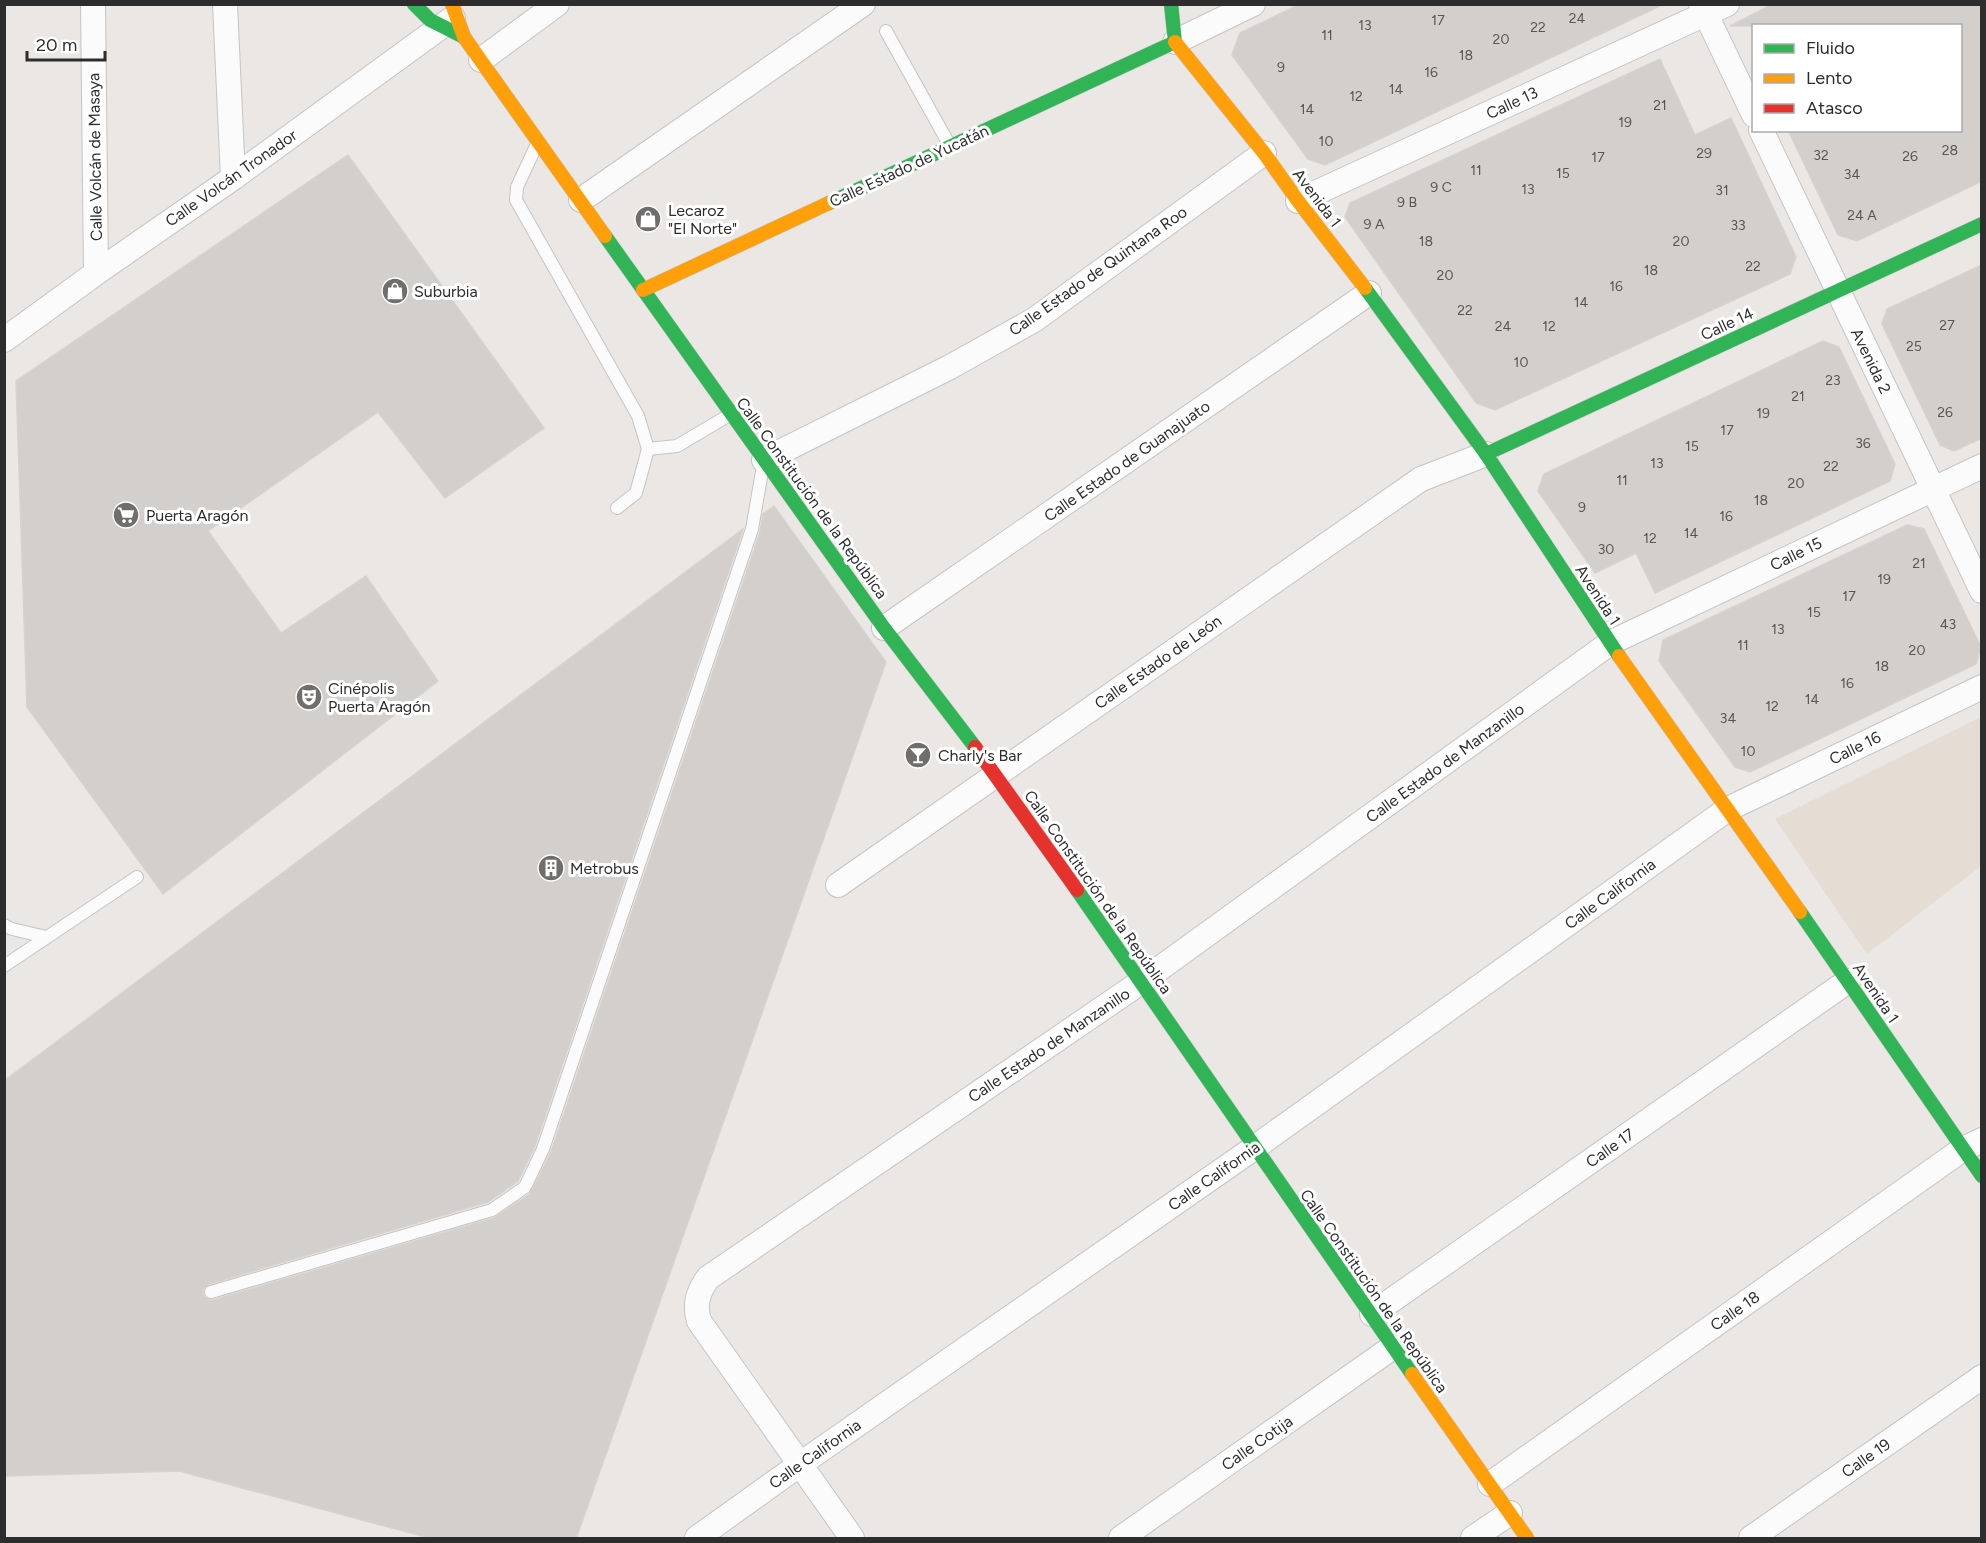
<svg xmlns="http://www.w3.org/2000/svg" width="1986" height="1543" font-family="Figtree,sans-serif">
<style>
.education{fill:#e5dcd3}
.building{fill:#d2cfcd;stroke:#d6d2d0;stroke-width:1.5}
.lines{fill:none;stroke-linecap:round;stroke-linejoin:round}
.lane-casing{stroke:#c5c4c4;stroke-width:14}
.street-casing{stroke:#c5c4c4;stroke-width:26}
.fast-casing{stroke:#c5c4c4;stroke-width:15}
.slow-casing{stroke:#c5c4c4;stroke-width:15}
.jam-casing{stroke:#c5c4c4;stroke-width:15}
.lane{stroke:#fcfbfb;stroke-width:12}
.street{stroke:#fcfbfb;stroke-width:24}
.fast{stroke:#30b455;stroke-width:14}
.slow{stroke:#ff9f0a;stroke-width:14}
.jam{stroke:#e5322d;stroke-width:14}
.labels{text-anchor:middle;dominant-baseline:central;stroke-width:6;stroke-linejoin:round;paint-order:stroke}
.number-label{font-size:14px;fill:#575656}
.street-label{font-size:16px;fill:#2d2d2d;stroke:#fff}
.poi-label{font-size:16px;fill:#2d2d2d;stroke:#fff;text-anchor:start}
</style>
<rect width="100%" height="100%" fill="#ebe7e4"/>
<path class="education" d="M 1981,717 L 1981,866 L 1867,954 L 1775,819 Z"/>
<g class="building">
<path d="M 1300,4 L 1664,4 L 1325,165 L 1308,159 L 1232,55 L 1240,33 Z"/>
<path d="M 1773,4 L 1982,4 L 1982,181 L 1857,241 L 1838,235 L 1788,130 L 1960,130 L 1960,26 L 1730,26 Z"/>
<path d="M 1660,59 L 1695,135 L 1731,118 L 1796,257 L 1790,274 L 1495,410 L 1476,403 L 1345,217 L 1350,203 Z"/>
<path d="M 348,155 L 544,428 L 445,498 L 378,412 L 208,531 L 281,633 L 366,576 L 438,681 L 163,894 L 27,707 L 16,381 Z"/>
<path d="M 1982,265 L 1982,438 L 1954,451 L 1940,445 L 1882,324 L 1887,309 Z"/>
<path d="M 1823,341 L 1839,347 L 1895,464 L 1890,481 L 1655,593 L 1636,553 L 1595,573 L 1538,491 L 1544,474 Z"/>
<path d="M 774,506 L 886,662 L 576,1539 L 433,1539 L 179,1471 L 4,1476 L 4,1081 L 743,529 L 535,1146 L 518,1181 L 488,1202 L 209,1284 L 203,1289 L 203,1295 L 208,1300 L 213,1300 L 494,1218 L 530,1194 L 551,1152 L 760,532 L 763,514 Z"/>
<path d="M 1907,525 L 1924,529 L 1981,647 L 1976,664 L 1750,772 L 1735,767 L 1659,661 L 1663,640 Z"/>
</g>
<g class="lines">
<defs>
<g id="lane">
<path d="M 886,31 L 950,146"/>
<path d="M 537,144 L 517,187 L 516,200 L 638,416 L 648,449 L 636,493 L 617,508"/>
<path d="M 648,449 L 677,446 L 731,414"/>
<path d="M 4,925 L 12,929 L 46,937"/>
<path d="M 4,966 L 137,877"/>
<path d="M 211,1292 L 492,1210 L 525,1187 L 543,1149 L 752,529 L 763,466"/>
</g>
<g id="street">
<path d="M 93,4 L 96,273"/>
<path d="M 225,4 L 233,178"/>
<path d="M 1701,4 L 1754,115"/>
<path d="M 1175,42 L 1253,4"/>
<path d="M 481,60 L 557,4"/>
<path d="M 1761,130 L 1982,591"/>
<path d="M 581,200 L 863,4"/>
<path d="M 1298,201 L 1727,4"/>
<path d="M 4,340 L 96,273 L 233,178 L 453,18"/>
<path d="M 764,460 L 950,367 L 1034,320 L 1264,153"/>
<path d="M 884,628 L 1369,293"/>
<path d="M 838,885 L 1421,479 L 1486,454"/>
<path d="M 1372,1314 L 1848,981"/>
<path d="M 1490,1484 L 1963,1149 L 1982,1140"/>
<path d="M 697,1538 L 799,1465 L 1254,1148 L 1728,809 L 1982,687"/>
<path d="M 852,1538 L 699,1321 C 694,1304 698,1292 708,1278 L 1141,982 L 1610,643 L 1982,466"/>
<path d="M 1121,1538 L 1393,1347"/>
<path d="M 1473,1538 L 1510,1513"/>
<path d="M 1751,1538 L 1982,1377"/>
</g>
<g id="fast">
<path d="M 414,4 L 430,20 L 464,37"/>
<path d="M 1171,4 L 1175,42"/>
<path d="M 829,203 L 1175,42"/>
<path d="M 605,236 L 884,628 L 975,747"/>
<path d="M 1365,288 L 1486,454 L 1619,656"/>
<path d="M 1486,454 L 1982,224"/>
<path d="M 1077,890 L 1412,1374"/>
<path d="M 1800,912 L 1982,1176"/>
</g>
<g id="slow">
<path d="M 452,4 L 464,37 L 605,236"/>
<path d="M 1175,42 L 1264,153 L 1298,201 L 1365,288"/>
<path d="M 643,290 L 829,203"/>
<path d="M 1619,656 L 1800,912"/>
<path d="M 1412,1374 L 1527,1538"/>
</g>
<path id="jam" d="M 975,747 L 1077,890"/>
</defs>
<use href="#lane" class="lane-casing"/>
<use href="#street" class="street-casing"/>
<use href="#fast" class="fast-casing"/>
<use href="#slow" class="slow-casing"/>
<use href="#jam" class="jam-casing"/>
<use href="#lane" class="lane"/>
<use href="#street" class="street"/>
<use href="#fast" class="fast"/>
<use href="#slow" class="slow"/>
<use href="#jam" class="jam"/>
</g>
<defs>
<symbol id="shop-disc" viewBox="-11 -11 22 22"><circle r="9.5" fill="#706e6d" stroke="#fff"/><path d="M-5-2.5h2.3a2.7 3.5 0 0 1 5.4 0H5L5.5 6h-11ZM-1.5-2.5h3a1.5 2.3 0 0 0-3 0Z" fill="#fff"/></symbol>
<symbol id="supermarket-disc" viewBox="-11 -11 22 22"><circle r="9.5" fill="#706e6d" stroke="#fff"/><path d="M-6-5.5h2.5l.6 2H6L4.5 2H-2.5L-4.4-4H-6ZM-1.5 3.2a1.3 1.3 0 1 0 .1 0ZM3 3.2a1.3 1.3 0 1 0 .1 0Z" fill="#fff"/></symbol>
<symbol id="theatre-disc" viewBox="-11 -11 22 22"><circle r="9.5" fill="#706e6d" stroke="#fff"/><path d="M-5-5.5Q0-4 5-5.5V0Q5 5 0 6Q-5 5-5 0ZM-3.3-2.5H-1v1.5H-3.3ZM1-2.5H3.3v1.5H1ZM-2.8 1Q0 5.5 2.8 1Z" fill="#fff"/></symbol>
<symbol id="bar-disc" viewBox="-11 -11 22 22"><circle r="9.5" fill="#706e6d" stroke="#fff"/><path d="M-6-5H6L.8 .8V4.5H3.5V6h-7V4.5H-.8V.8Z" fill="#fff"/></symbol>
<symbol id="building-disc" viewBox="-11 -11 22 22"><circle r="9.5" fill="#706e6d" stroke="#fff"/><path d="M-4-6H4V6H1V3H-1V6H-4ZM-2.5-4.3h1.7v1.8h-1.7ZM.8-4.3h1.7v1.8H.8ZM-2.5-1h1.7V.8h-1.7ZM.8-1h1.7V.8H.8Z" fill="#fff"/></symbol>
</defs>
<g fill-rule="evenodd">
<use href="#shop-disc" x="633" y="204" width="30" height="30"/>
<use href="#shop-disc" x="380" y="276" width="30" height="30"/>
<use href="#supermarket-disc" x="111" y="500" width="30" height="30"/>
<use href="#theatre-disc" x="294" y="682" width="30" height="30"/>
<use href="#bar-disc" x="903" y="740" width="30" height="30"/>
<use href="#building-disc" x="536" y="853" width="30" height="30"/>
</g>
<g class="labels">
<g class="number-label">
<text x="1577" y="18">24</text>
<text x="1438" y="20">17</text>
<text x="1365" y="25">13</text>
<text x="1538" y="27">22</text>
<text x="1327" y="35">11</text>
<text x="1501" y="39">20</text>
<text x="1466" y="55">18</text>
<text x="1281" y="67">9</text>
<text x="1431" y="72">16</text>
<text x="1396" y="89">14</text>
<text x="1356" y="96">12</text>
<text x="1660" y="105">21</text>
<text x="1307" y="109">14</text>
<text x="1625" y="122">19</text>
<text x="1326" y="141">10</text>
<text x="1950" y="150">28</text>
<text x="1704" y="153">29</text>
<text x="1821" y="155">32</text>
<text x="1910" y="156">26</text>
<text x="1598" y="157">17</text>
<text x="1476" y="170">11</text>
<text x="1563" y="173">15</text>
<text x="1852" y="174">34</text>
<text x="1441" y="187">9 C</text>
<text x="1528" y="189">13</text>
<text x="1722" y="190">31</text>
<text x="1407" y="202">9 B</text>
<text x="1862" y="215">24 A</text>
<text x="1374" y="224">9 A</text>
<text x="1738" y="225">33</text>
<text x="1426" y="241">18</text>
<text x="1681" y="241">20</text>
<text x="1753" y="266">22</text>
<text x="1651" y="270">18</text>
<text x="1445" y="275">20</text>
<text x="1616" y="286">16</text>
<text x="1581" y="302">14</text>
<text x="1465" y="310">22</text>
<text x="1947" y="325">27</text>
<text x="1503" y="326">24</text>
<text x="1549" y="326">12</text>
<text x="1914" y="346">25</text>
<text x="1521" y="362">10</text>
<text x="1833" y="380">23</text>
<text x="1798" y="396">21</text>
<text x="1945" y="412">26</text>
<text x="1763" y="413">19</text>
<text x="1727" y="430">17</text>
<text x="1863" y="443">36</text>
<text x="1692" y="446">15</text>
<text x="1657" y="463">13</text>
<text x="1831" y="466">22</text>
<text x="1622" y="480">11</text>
<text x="1796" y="483">20</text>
<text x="1761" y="500">18</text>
<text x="1582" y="507">9</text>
<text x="1726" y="516">16</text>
<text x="1691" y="533">14</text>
<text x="1650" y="538">12</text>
<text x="1606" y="549">30</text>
<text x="1919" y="563">21</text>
<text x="1884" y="579">19</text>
<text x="1849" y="596">17</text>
<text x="1814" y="612">15</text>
<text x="1948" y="624">43</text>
<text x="1778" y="629">13</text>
<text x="1743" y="645">11</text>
<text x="1917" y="650">20</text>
<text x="1882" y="666">18</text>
<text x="1847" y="683">16</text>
<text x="1812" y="699">14</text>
<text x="1772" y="706">12</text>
<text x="1728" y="718">34</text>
<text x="1748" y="751">10</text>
</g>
<g class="street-label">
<text transform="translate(1512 103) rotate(-25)">Calle 13</text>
<text transform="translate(95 157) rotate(-91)">Calle Volcán de Masaya</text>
<text transform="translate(909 166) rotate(-25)">Calle Estado de Yucatán</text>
<text transform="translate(231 178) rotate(-35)">Calle Volcán Tronador</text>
<text transform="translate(1317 198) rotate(53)">Avenida 1</text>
<text transform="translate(1098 271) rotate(-35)">Calle Estado de Quintana Roo</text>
<text transform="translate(1727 324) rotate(-25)">Calle 14</text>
<text transform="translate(1871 361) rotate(64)">Avenida 2</text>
<text transform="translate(1127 461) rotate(-35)">Calle Estado de Guanajuato</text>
<text transform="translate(812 498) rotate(54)">Calle Constitución de la República</text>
<text transform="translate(1796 554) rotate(-26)">Calle 15</text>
<text transform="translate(1598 595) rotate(57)">Avenida 1</text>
<text transform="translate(1158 662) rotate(-35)">Calle Estado de León</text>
<text transform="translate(1855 748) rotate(-26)">Calle 16</text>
<text transform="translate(1445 763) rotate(-36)">Calle Estado de Manzanillo</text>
<text transform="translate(1098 892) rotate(55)">Calle Constitución de la República</text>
<text transform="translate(1610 894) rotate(-36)">Calle California</text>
<text transform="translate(1876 993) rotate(56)">Avenida 1</text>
<text transform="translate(1049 1045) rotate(-34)">Calle Estado de Manzanillo</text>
<text transform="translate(1610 1148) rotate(-35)">Calle 17</text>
<text transform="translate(1214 1176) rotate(-35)">Calle California</text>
<text transform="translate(1374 1291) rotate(55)">Calle Constitución de la República</text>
<text transform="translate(1735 1311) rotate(-35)">Calle 18</text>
<text transform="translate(1257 1443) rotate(-35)">Calle Cotija</text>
<text transform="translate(815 1454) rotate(-35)">Calle California</text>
<text transform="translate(1866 1458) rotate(-35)">Calle 19</text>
</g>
<g class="poi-label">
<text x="668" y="210">Lecaroz<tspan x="668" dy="18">"El Norte"</tspan></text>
<text x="414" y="291">Suburbia</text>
<text x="146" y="515">Puerta Aragón</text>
<text x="328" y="688">Cinépolis<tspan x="328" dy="18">Puerta Aragón</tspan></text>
<text x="938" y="755">Charly's Bar</text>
<text x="570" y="868">Metrobus</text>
</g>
</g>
<rect width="1986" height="1543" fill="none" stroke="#2d2d2d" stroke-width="12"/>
<rect x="1752" y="24" width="210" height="108" fill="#ffffff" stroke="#ababab" stroke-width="1.5"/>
<rect x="1764" y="44" width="30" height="9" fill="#30b455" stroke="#ababab" stroke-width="1.5"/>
<text x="1806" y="54" font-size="18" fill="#2d2d2d">Fluido</text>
<rect x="1764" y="74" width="30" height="9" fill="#ff9f0a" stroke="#ababab" stroke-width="1.5"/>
<text x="1806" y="84" font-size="18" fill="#2d2d2d">Lento</text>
<rect x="1764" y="104" width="30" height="9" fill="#e5322d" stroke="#ababab" stroke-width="1.5"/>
<text x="1806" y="114" font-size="18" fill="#2d2d2d">Atasco</text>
<path d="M27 51v9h78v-9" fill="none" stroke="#2d2d2d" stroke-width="3"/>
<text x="36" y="51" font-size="18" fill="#2d2d2d" stroke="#ffffff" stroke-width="4.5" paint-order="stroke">20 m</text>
</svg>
